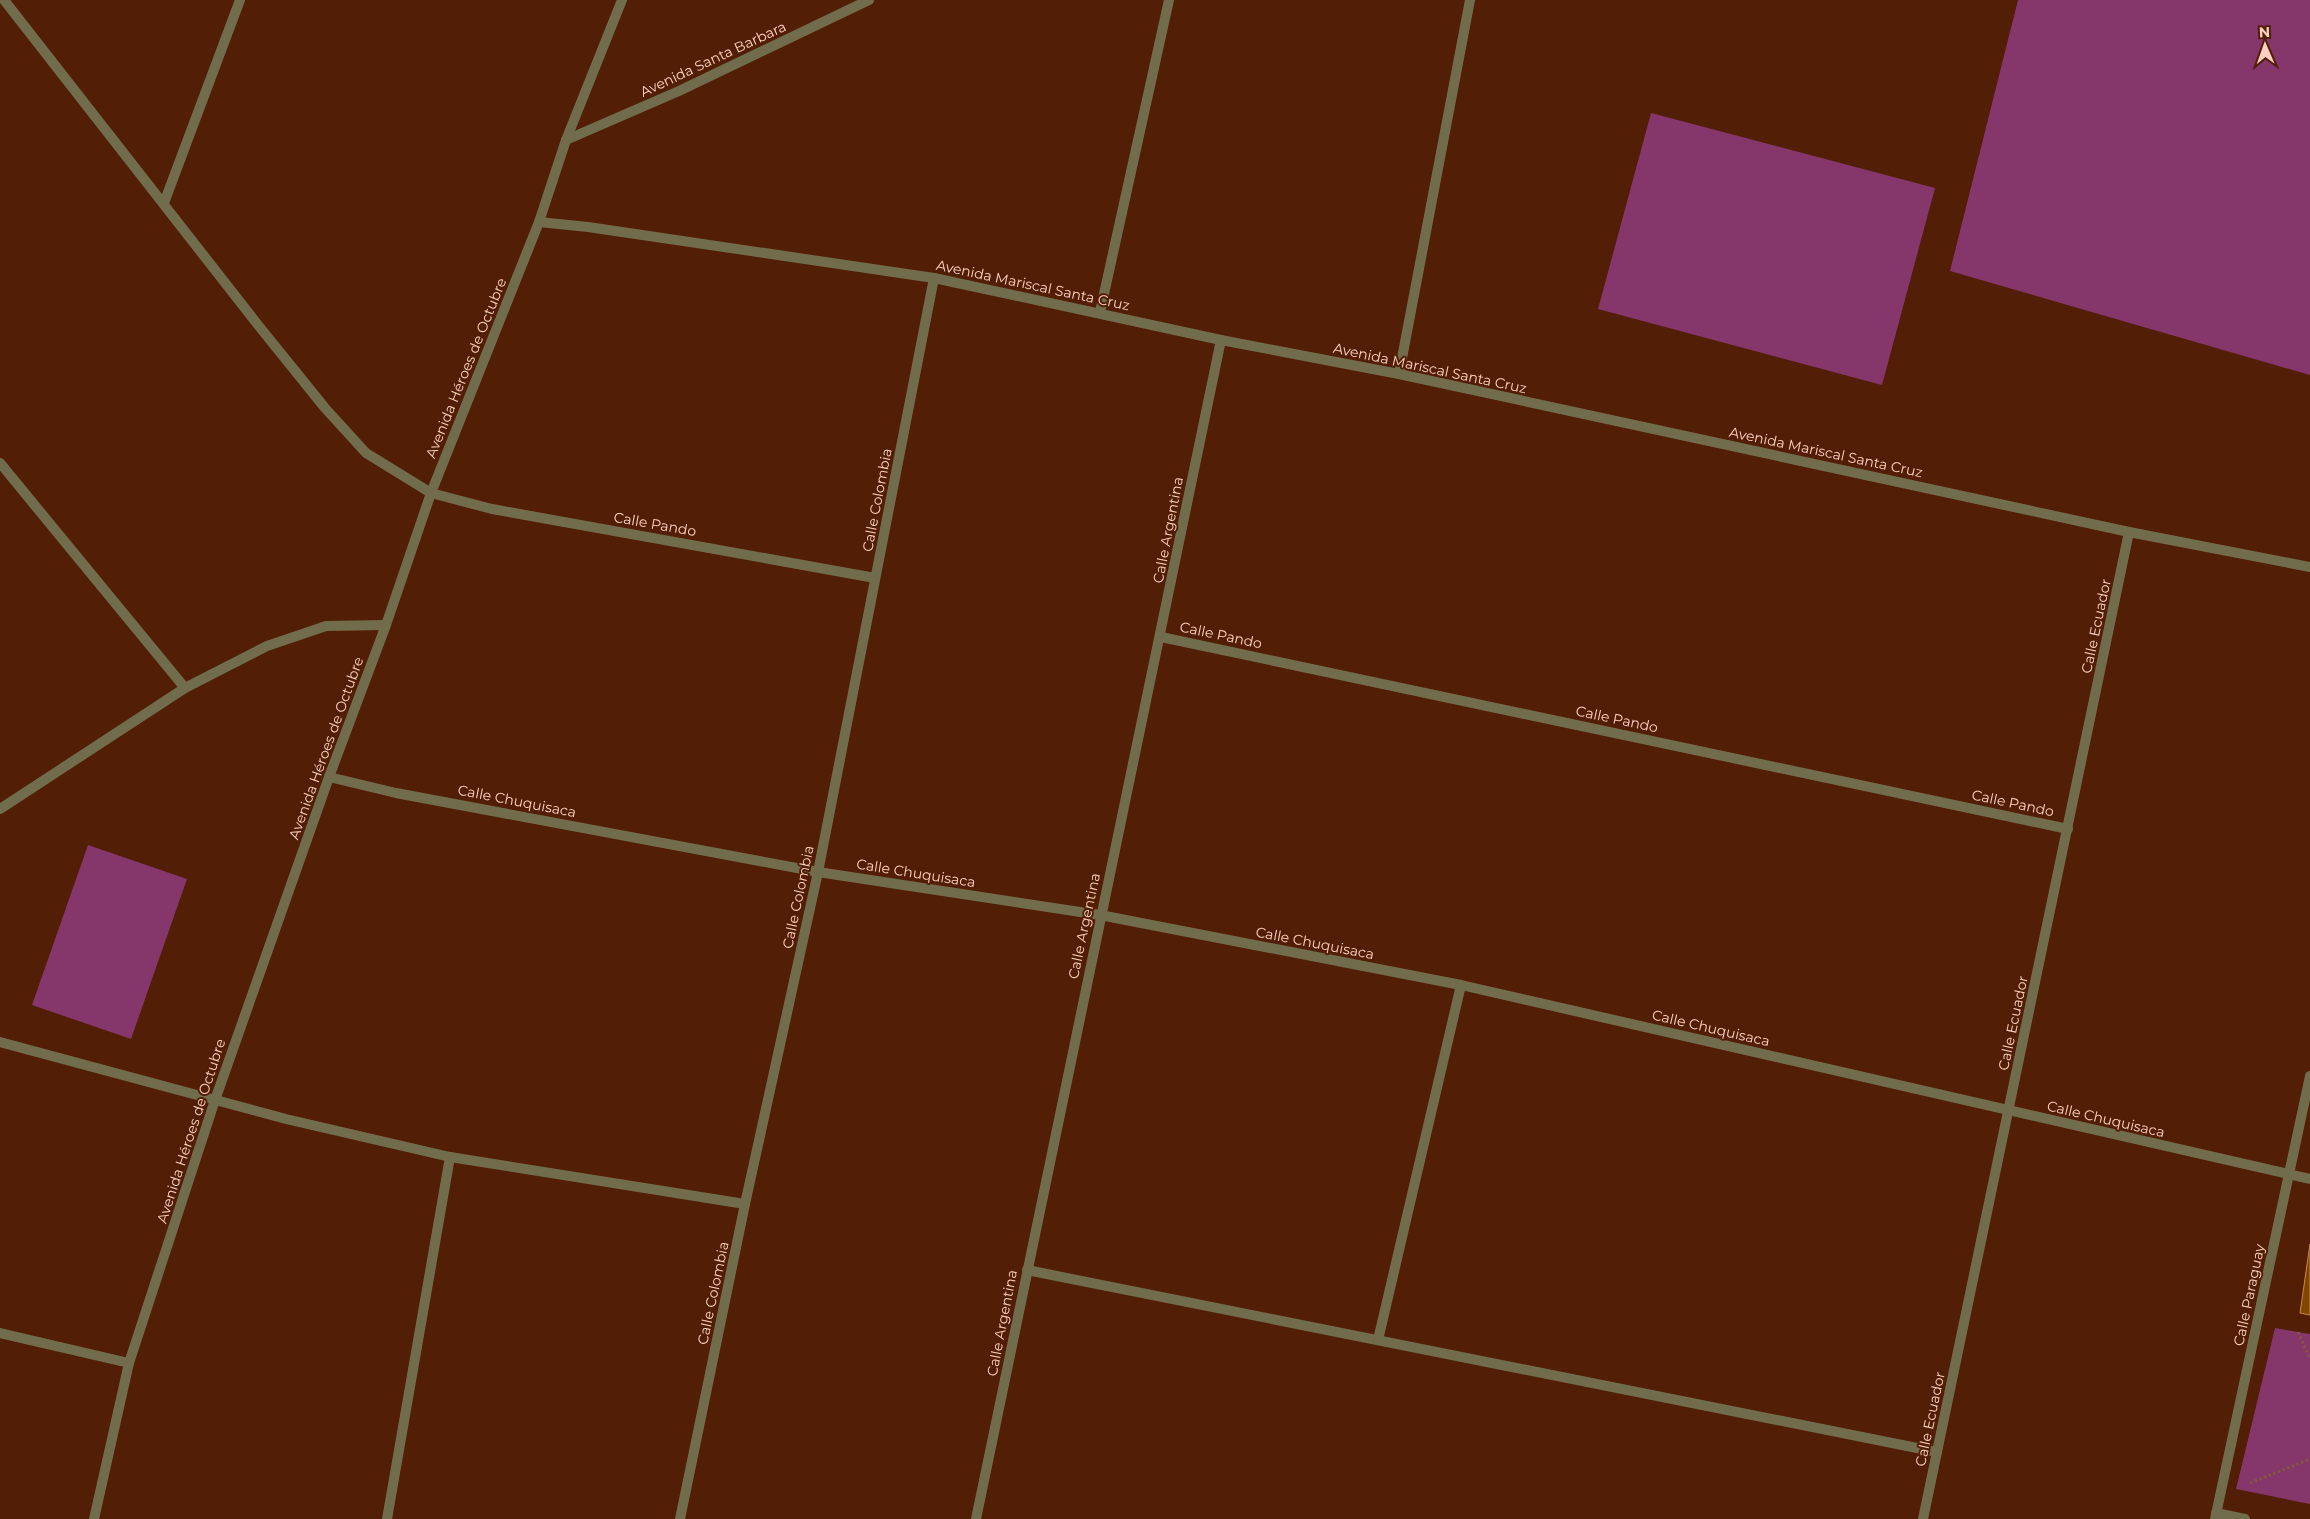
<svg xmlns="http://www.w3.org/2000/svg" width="2310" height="1519" font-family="Montserrat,sans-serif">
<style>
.green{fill:#85366b}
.building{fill:#814700;stroke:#c6884e}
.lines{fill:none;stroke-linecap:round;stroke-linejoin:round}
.path{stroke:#875640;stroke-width:3;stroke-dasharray:2.5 2.5;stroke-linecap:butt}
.minor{stroke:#716d4c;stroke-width:10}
.tertiary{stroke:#716d4c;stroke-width:10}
.labels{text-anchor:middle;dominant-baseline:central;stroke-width:4;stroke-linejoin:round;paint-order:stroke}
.street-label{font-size:14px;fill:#fcd1c1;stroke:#521e06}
</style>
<rect width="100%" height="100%" fill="#521e06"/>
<g class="green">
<path d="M 2018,0 L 2310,0 L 2310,375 L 1950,271 Z"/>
<path d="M 1651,113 L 1935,188 L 1882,385 L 1598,309 Z"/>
<path d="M 88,845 L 187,879 L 131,1039 L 32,1005 Z"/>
<path d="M 2275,1328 L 2310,1334 L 2310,1504 L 2236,1489 Z"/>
</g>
<path class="building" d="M 2310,1244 L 2310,1315 L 2300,1313 Z"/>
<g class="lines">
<g class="path">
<path d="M 2298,1332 L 2310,1359"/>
<path d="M 2250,1483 L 2310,1459"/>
</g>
<g class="minor">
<path d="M 4,0 L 258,325 L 325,408 L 366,453 L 431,493 L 492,509 L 875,578"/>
<path d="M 566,140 L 679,91 L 869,0"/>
<path d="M 164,203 L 240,0"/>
<path d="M 539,222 L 588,227 L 934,278 L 1221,340 L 1399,374 L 2129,532 L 2310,567"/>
<path d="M 1100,312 L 1169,0"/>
<path d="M 1399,374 L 1470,0"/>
<path d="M 0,463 L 185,688"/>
<path d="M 1161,637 L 2068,829"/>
<path d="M 329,777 L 396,793 L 818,872 L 1100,915 L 1461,985 L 2310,1179"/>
<path d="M 0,809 L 185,688 L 267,646 L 326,626 L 386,625"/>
<path d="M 0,1042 L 286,1119 L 450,1157 L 745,1204"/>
<path d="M 1027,1270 L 1937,1452"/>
<path d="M 0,1333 L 129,1363"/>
<path d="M 1378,1340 L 1461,985"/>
<path d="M 2216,1513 L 2245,1519"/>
<path d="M 387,1519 L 450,1157"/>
<path d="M 680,1519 L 745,1204 L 818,872 L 934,278"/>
<path d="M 976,1519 L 1221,340"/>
<path d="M 1923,1519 L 2129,532"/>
<path d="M 2215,1519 L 2310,1076"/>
</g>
<path class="tertiary" d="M 94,1519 L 129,1363 L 215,1100 L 329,777 L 386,625 L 431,493 L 539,222 L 566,140 L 622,0"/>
</g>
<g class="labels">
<g class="street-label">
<text transform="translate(713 59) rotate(-25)">Avenida Santa Barbara</text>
<text transform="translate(1033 285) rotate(12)">Avenida Mariscal Santa Cruz</text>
<text transform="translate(466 368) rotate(-68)">Avenida Héroes de Octubre</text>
<text transform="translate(1430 368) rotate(12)">Avenida Mariscal Santa Cruz</text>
<text transform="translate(1826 452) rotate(12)">Avenida Mariscal Santa Cruz</text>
<text transform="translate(877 500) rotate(-79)">Calle Colombia</text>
<text transform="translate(655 524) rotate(10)">Calle Pando</text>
<text transform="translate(1168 530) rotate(-79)">Calle Argentina</text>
<text transform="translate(2096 626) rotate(-78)">Calle Ecuador</text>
<text transform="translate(1221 635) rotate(12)">Calle Pando</text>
<text transform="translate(1617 719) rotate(12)">Calle Pando</text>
<text transform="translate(326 748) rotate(-70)">Avenida Héroes de Octubre</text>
<text transform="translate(517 801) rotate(11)">Calle Chuquisaca</text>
<text transform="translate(2013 803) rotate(12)">Calle Pando</text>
<text transform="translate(916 873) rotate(9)">Calle Chuquisaca</text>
<text transform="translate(798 897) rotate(-78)">Calle Colombia</text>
<text transform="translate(1084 926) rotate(-78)">Calle Argentina</text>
<text transform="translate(1315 943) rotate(11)">Calle Chuquisaca</text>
<text transform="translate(2013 1023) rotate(-78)">Calle Ecuador</text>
<text transform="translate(1711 1028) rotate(13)">Calle Chuquisaca</text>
<text transform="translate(2106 1119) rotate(13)">Calle Chuquisaca</text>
<text transform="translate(191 1131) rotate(-72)">Avenida Héroes de Octubre</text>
<text transform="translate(713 1293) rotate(-78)">Calle Colombia</text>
<text transform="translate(2249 1295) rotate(-78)">Calle Paraguay</text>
<text transform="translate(1002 1323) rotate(-79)">Calle Argentina</text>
<text transform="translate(1930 1419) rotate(-78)">Calle Ecuador</text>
</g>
</g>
<g transform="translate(2265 45) rotate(358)" stroke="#521e06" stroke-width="4" paint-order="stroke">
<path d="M0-4L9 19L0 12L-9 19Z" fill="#fcd1c1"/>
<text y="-8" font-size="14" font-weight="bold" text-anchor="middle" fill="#fcd1c1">N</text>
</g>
</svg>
